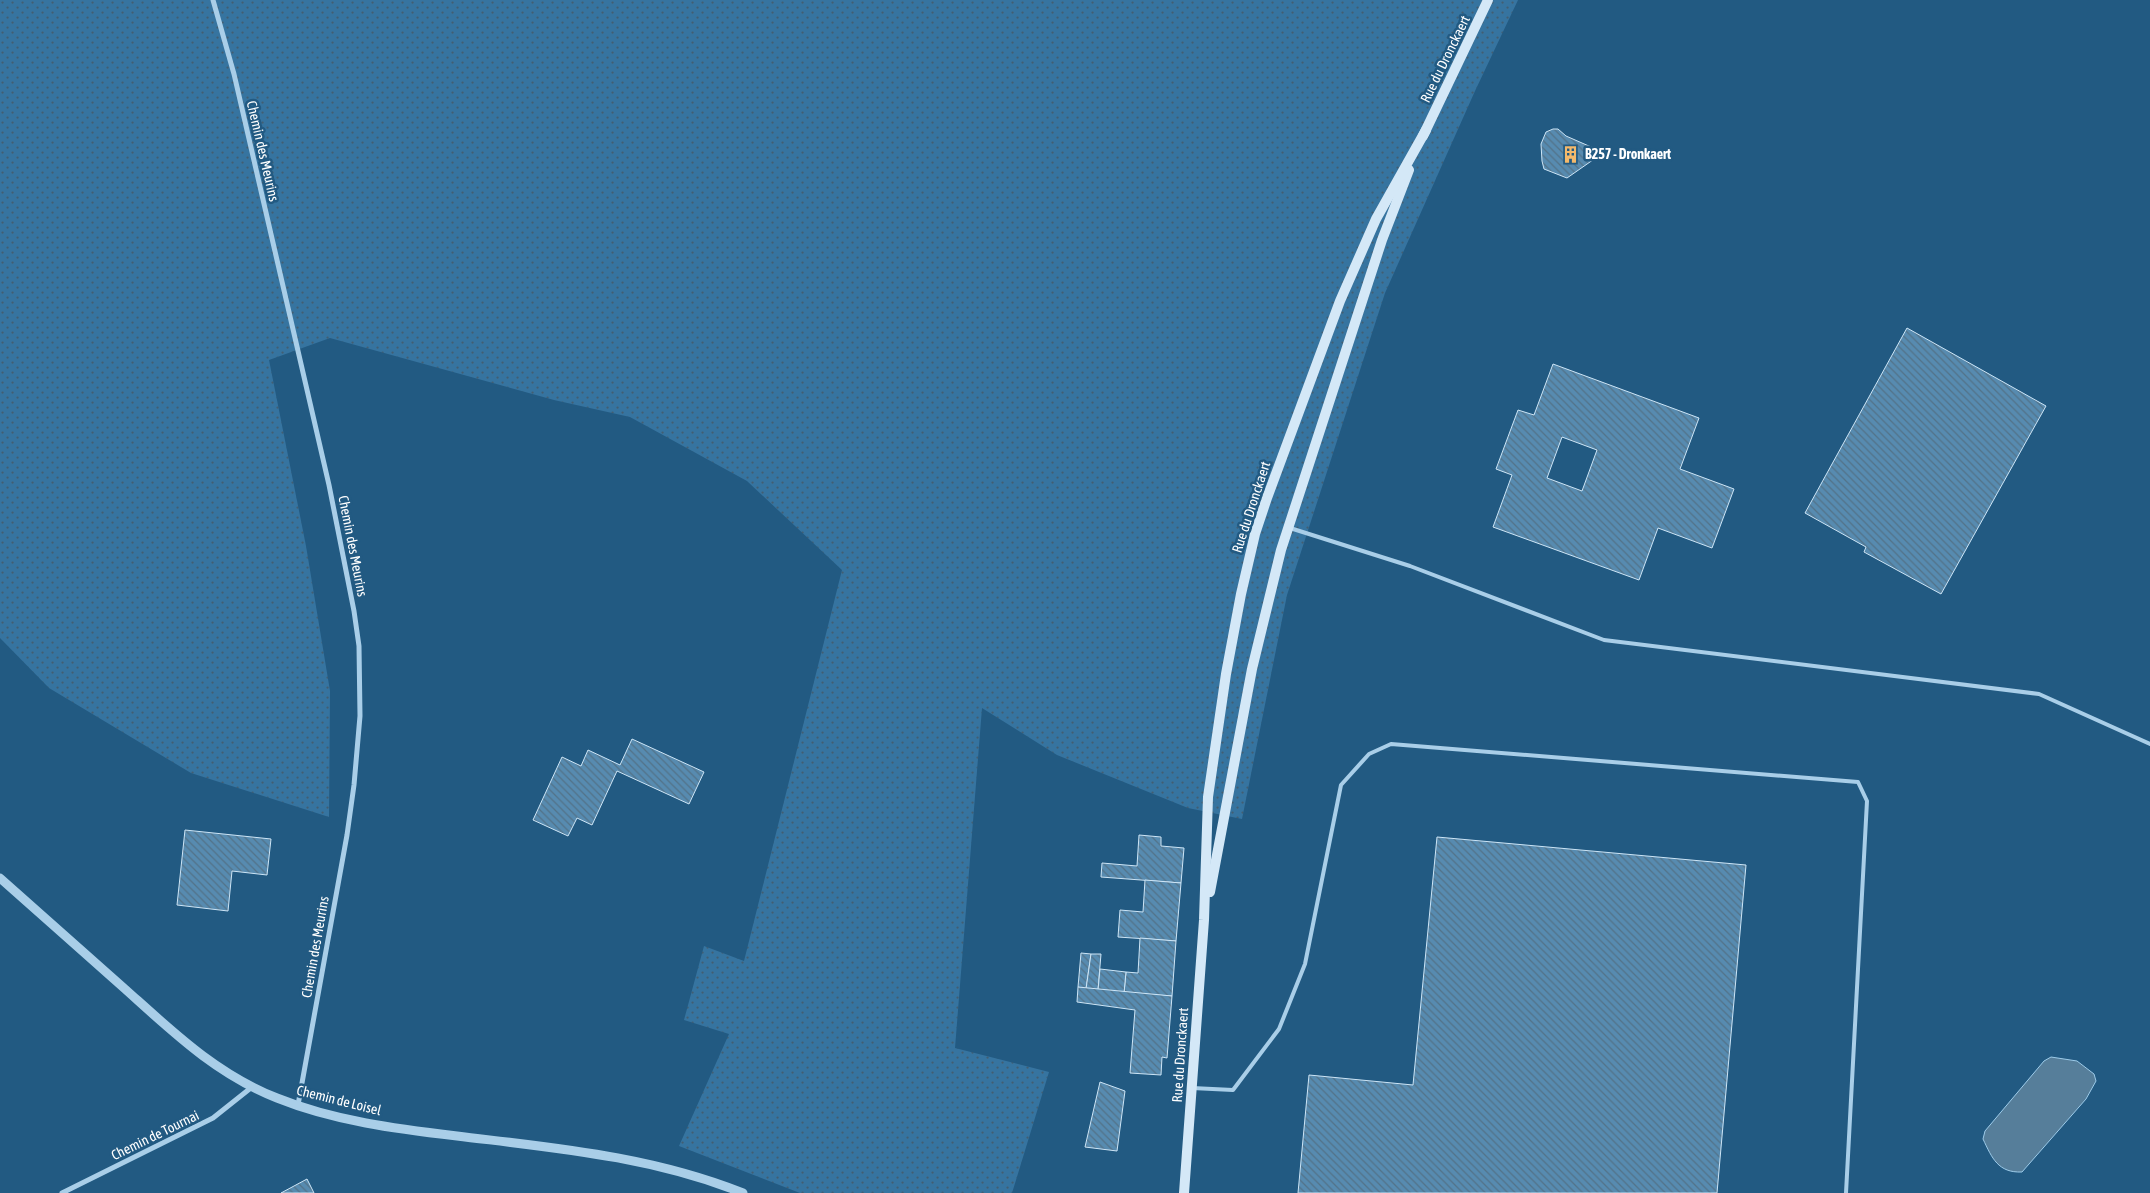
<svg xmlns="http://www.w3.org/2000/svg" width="2150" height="1193" font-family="'Asap Condensed',sans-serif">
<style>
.grass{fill:url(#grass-dots)}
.water{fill:#567e9a;stroke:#9dcbe9}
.building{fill:url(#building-back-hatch);stroke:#cde5f6;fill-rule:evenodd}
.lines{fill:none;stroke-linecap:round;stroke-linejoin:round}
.service{stroke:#a9cee8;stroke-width:4}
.minor{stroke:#a9cee8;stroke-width:5}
.tertiary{stroke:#a9cee8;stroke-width:9}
.secondary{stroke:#d4e8f7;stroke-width:10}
.labels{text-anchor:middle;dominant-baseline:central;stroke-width:5;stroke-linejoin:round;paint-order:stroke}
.street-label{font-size:14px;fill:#fff;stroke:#225a82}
.poi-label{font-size:14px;font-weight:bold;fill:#fff;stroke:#225a82;text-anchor:start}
</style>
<defs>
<pattern id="grass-dots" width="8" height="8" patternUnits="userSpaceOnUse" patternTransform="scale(1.25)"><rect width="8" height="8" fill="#3674a0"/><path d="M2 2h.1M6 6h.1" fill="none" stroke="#425e72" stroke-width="1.8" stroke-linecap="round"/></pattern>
<pattern id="building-back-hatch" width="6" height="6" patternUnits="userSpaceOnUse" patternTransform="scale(1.25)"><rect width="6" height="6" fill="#578bb0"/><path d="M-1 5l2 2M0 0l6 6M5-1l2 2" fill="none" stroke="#537288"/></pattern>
</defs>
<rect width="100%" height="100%" fill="#225a82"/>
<path class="grass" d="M 0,0 L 1518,0 L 1475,91 L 1385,293 L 1287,595 L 1242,819 L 1188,808 L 1057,755 L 982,708 L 955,1048 L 1049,1072 L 1012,1193 L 800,1193 L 679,1146 L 729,1034 L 684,1020 L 704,946 L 744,961 L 842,570 L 747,481 L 630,417 L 554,400 L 330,338 L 269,360 L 306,546 L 330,691 L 329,817 L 191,773 L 49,688 L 0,638 Z"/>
<path class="water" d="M 2051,1057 L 2077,1061 L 2094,1074 L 2096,1081 L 2086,1099 L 2022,1172 C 1998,1173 1992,1158 1983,1139 L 1985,1131 L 2044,1061 Z"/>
<g class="building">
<path d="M 1553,129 L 1558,129 L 1566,136 L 1598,150 L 1600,155 L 1567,178 L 1544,169 L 1542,161 L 1541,144 L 1546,132 Z"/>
<path d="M 1907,328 L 2046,406 L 1941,594 L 1864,552 L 1866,547 L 1805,513 Z"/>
<path d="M 1553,364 L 1699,418 L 1680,469 L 1734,489 L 1712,548 L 1658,528 L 1639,580 L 1493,527 L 1512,475 L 1496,469 L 1518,410 L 1534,415 ZM 1562,437 L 1597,450 L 1582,491 L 1547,478 Z"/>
<path d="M 632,739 L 704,772 L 689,804 L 617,771 L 592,825 L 577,818 L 568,836 L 533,820 L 562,757 L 581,766 L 588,750 L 620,765 Z"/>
<path d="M 185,830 L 271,839 L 267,875 L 232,871 L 228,911 L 177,905 Z"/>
<path d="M 1139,835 L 1161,837 L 1161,846 L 1184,848 L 1181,883 L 1101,877 L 1102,863 L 1137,866 Z"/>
<path d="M 1437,837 L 1746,865 L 1717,1193 L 1298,1193 L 1309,1075 L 1413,1085 Z"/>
<path d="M 1145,880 L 1181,883 L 1176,941 L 1118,937 L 1120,910 L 1143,912 Z"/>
<path d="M 1140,938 L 1176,941 L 1172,996 L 1124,993 L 1126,972 L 1138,973 Z"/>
<path d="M 1081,953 L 1091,954 L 1086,989 L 1078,987 Z"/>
<path d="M 1091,954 L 1101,954 L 1098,990 L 1086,989 Z"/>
<path d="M 1100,969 L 1126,972 L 1124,993 L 1098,990 Z"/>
<path d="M 1078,987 L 1172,996 L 1167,1058 L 1162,1057 L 1161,1075 L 1130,1073 L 1135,1010 L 1077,1002 Z"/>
<path d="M 1100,1082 L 1125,1091 L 1117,1151 L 1085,1147 Z"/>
<path d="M 307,1179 L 314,1193 L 281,1193 Z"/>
</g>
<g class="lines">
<g class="service">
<path d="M 1290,528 L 1410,566 L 1604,640 L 2039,694 L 2150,744"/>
<path d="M 1192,1088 L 1233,1090 L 1279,1029 L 1305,964 L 1341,785 L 1369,754 L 1391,744 L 1858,782 L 1867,801 L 1846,1193"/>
</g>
<g class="minor">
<path d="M 213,0 L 234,74 L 329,485 L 354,611 L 359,646 L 360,716 L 354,785 L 347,835 L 298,1105"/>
<path d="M 62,1193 L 213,1118 L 252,1087"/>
</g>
<path class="tertiary" d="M 0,878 C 42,915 83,952 125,989 C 173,1032 216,1074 277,1098 C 334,1121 397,1129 457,1136 C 555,1148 650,1156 743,1193"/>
<g class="secondary">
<path d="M 1423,136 L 1488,0"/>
<path d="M 1210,892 L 1252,669 L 1281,550 L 1382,240 L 1409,170"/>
<path d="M 1184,1193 L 1204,920 L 1208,797 L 1226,674 L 1241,594 L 1255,534 L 1267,498 L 1340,301 L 1376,219 L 1426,130"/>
</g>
</g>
<defs>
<symbol id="building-bare" viewBox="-9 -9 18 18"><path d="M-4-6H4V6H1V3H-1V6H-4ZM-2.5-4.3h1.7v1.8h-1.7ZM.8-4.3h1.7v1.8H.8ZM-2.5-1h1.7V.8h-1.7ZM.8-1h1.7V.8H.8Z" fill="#f4b96b" stroke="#225a82" stroke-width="2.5" paint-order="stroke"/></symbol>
</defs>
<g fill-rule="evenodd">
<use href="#building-bare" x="1558" y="142" width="25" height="25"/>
</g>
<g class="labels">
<g class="street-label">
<text transform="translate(1445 59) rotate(-64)">Rue du Dronckaert</text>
<text transform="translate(263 151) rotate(77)">Chemin des Meurins</text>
<text transform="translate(1251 507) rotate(-72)">Rue du Dronckaert</text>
<text transform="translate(353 546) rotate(79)">Chemin des Meurins</text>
<text transform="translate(315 947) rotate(-80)">Chemin des Meurins</text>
<text transform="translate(1180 1055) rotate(-86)">Rue du Dronckaert</text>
<text transform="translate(339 1100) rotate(14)">Chemin de Loisel</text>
<text transform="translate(155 1135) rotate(-26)">Chemin de Tournai</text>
</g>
<g class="poi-label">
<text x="1585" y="154">B257 - Dronkaert</text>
</g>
</g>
</svg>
